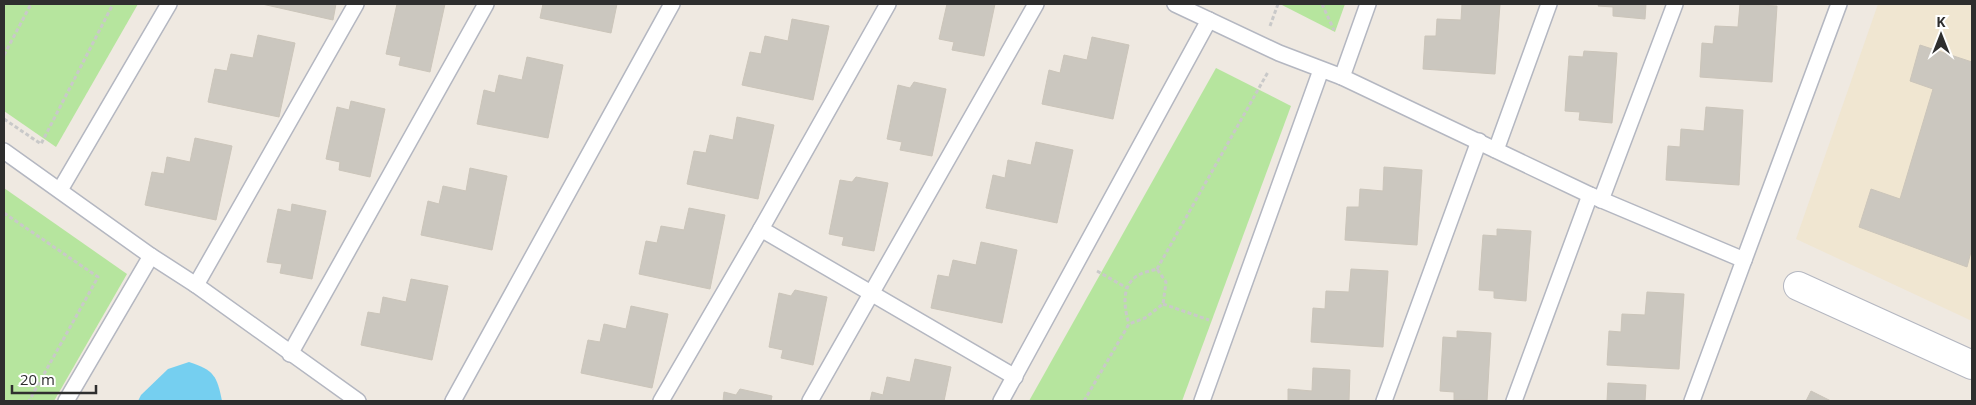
<svg xmlns="http://www.w3.org/2000/svg" width="1976" height="405" font-family="'Open Sans',sans-serif">
<style>
.education{fill:#f0e6d1}
.green{fill:#b6e59e}
.water{fill:#75cff0}
.building{fill:#cbc7bf;stroke:#cbc5ba}
.lines{fill:none;stroke-linecap:round;stroke-linejoin:round}
.lane-casing{stroke:#b4b7c1;stroke-width:18}
.secondary-casing{stroke:#b4b7c1;stroke-width:30}
.path{stroke:#c9c9c9;stroke-width:3;stroke-dasharray:4 2.5;stroke-linecap:butt}
.lane{stroke:#fff;stroke-width:15}
.secondary{stroke:#fff;stroke-width:28}
</style>
<rect width="100%" height="100%" fill="#efe9e1"/>
<path class="education" d="M 1878,4 L 1972,4 L 1972,321 L 1796,239 Z"/>
<g class="green">
<path d="M 4,4 L 138,4 L 56,147 L 4,111 Z"/>
<path d="M 1280,4 L 1345,4 L 1335,32 Z"/>
<path d="M 1216,68 L 1291,106 L 1182,401 L 1029,401 Z"/>
<path d="M 4,188 L 127,274 L 54,401 L 4,401 Z"/>
</g>
<path class="water" d="M 189,362 C 214,370 217,376 222,401 L 138,401 L 141,395 L 168,369 Z"/>
<g class="building">
<path d="M 262,4 L 336,4 L 333,20 Z"/>
<path d="M 397,4 L 445,4 L 430,72 L 399,65 L 401,57 L 386,54 Z"/>
<path d="M 543,4 L 617,4 L 611,33 L 540,18 Z"/>
<path d="M 947,4 L 995,4 L 984,56 L 952,50 L 954,42 L 939,39 Z"/>
<path d="M 1462,4 L 1500,4 L 1495,74 L 1423,69 L 1425,36 L 1436,36 L 1437,19 L 1461,20 Z"/>
<path d="M 1599,4 L 1646,4 L 1645,19 L 1613,16 L 1613,7 L 1598,6 Z"/>
<path d="M 1740,4 L 1777,6 L 1772,82 L 1700,77 L 1702,43 L 1713,44 L 1715,26 L 1738,27 Z"/>
<path d="M 792,19 L 829,26 L 813,100 L 742,85 L 750,52 L 761,54 L 765,36 L 788,41 Z"/>
<path d="M 258,35 L 295,43 L 279,117 L 208,102 L 215,69 L 227,71 L 231,54 L 253,58 Z"/>
<path d="M 1092,37 L 1129,45 L 1113,119 L 1042,104 L 1049,70 L 1060,73 L 1064,55 L 1087,60 Z"/>
<path d="M 1920,45 L 1972,62 L 1972,248 L 1967,267 L 1859,227 L 1871,189 L 1900,199 L 1933,89 L 1910,81 Z"/>
<path d="M 1584,51 L 1617,53 L 1612,123 L 1579,120 L 1580,112 L 1565,111 L 1569,56 L 1583,57 Z"/>
<path d="M 527,57 L 563,65 L 548,138 L 477,124 L 484,90 L 495,93 L 499,75 L 522,80 Z"/>
<path d="M 914,82 L 946,89 L 932,156 L 900,150 L 902,142 L 887,139 L 898,85 L 910,88 Z"/>
<path d="M 351,101 L 385,109 L 370,177 L 339,170 L 340,162 L 326,159 L 337,107 L 349,110 Z"/>
<path d="M 1706,107 L 1743,110 L 1739,185 L 1666,180 L 1668,146 L 1680,147 L 1681,129 L 1704,131 Z"/>
<path d="M 737,117 L 774,125 L 758,199 L 687,184 L 694,151 L 706,153 L 710,135 L 733,140 Z"/>
<path d="M 195,138 L 232,146 L 216,220 L 145,205 L 152,172 L 164,174 L 167,157 L 190,162 Z"/>
<path d="M 1036,142 L 1073,150 L 1057,223 L 986,208 L 993,175 L 1005,178 L 1008,160 L 1031,165 Z"/>
<path d="M 1384,167 L 1422,170 L 1417,245 L 1345,240 L 1347,207 L 1359,207 L 1360,189 L 1383,191 Z"/>
<path d="M 470,168 L 507,176 L 492,250 L 421,235 L 428,201 L 439,204 L 443,186 L 466,191 Z"/>
<path d="M 856,177 L 888,183 L 874,251 L 842,245 L 844,237 L 829,234 L 840,180 L 852,182 Z"/>
<path d="M 292,204 L 326,211 L 312,279 L 280,273 L 282,264 L 267,262 L 278,209 L 291,212 Z"/>
<path d="M 689,208 L 725,215 L 710,289 L 639,274 L 646,241 L 657,243 L 661,226 L 684,230 Z"/>
<path d="M 1497,229 L 1531,231 L 1526,301 L 1494,298 L 1494,291 L 1479,290 L 1483,235 L 1497,236 Z"/>
<path d="M 981,242 L 1017,250 L 1002,323 L 931,308 L 938,275 L 949,277 L 953,260 L 976,265 Z"/>
<path d="M 1351,269 L 1388,271 L 1383,347 L 1311,342 L 1313,308 L 1325,309 L 1326,291 L 1349,292 Z"/>
<path d="M 411,279 L 448,286 L 432,360 L 361,345 L 368,312 L 380,314 L 383,297 L 406,302 Z"/>
<path d="M 795,290 L 827,297 L 813,365 L 781,358 L 783,350 L 769,347 L 779,293 L 791,296 Z"/>
<path d="M 1647,292 L 1684,294 L 1679,369 L 1607,365 L 1609,331 L 1621,332 L 1622,314 L 1645,315 Z"/>
<path d="M 631,306 L 668,314 L 652,388 L 581,373 L 588,340 L 600,342 L 604,324 L 626,329 Z"/>
<path d="M 1457,331 L 1491,333 L 1487,401 L 1454,400 L 1454,392 L 1440,391 L 1443,337 L 1457,338 Z"/>
<path d="M 915,359 L 951,367 L 944,401 L 870,401 L 872,392 L 883,395 L 887,377 L 910,382 Z"/>
<path d="M 1313,368 L 1350,370 L 1349,401 L 1288,401 L 1288,389 L 1312,391 Z"/>
<path d="M 1608,383 L 1646,385 L 1645,401 L 1607,401 Z"/>
<path d="M 740,389 L 772,396 L 771,401 L 723,401 L 724,392 L 736,395 Z"/>
<path d="M 1811,391 L 1831,401 L 1806,401 Z"/>
</g>
<g class="lines">
<defs>
<g id="lane">
<path d="M 1175,4 L 1279,53 L 1342,77 L 1590,195 L 1744,260 L 1692,401"/>
<path d="M 1342,77 L 1368,4"/>
<path d="M 1496,150 L 1549,4"/>
<path d="M 4,151 L 151,256 L 196,285 L 358,401"/>
<path d="M 60,190 L 169,4"/>
<path d="M 1601,200 L 1675,4"/>
<path d="M 761,229 L 888,4"/>
<path d="M 1744,260 L 1839,4"/>
<path d="M 196,285 L 356,4"/>
<path d="M 290,354 L 486,4"/>
<path d="M 66,401 L 151,256"/>
<path d="M 453,401 L 672,4"/>
<path d="M 661,401 L 761,229 L 1015,377"/>
<path d="M 810,401 L 1036,4"/>
<path d="M 1001,401 L 1209,20"/>
<path d="M 1202,401 L 1321,70"/>
<path d="M 1384,401 L 1479,141"/>
<path d="M 1514,401 L 1590,195"/>
</g>
<path id="secondary" d="M 1798,286 L 1972,365"/>
</defs>
<use href="#lane" class="lane-casing"/>
<use href="#secondary" class="secondary-casing"/>
<g class="path">
<path d="M 1322,4 L 1334,30"/>
<path d="M 1270,26 L 1278,4"/>
<path d="M 4,55 L 31,4"/>
<path d="M 4,119 L 41,144 L 113,4"/>
<path d="M 4,213 L 98,277 L 29,401"/>
<path d="M 1157,269 L 1268,72"/>
<path d="M 1097,271 L 1127,288"/>
<path d="M 1163,304 L 1209,320"/>
<path d="M 1084,401 L 1129,324 L 1145,318 L 1163,304 L 1166,282 L 1157,269 C 1151,271 1143,272 1137,276 C 1121,286 1124,308 1129,324"/>
</g>
<use href="#lane" class="lane"/>
<use href="#secondary" class="secondary"/>
</g>
<rect width="1976" height="405" fill="none" stroke="#2e2e2e" stroke-width="10"/>
<g transform="translate(1941 35)" stroke="#ffffff" stroke-width="4" paint-order="stroke">
<path d="M0-4L9 19L0 12L-9 19Z" fill="#2e2e2e"/>
<text y="-8" font-size="14" font-weight="bold" text-anchor="middle" fill="#2e2e2e">K</text>
</g>
<path d="M12 385v8h84v-8" fill="none" stroke="#2e2e2e" stroke-width="2.5"/>
<text x="20" y="385" font-size="15" fill="#2e2e2e" stroke="#ffffff" stroke-width="4" paint-order="stroke">20 m</text>
</svg>
